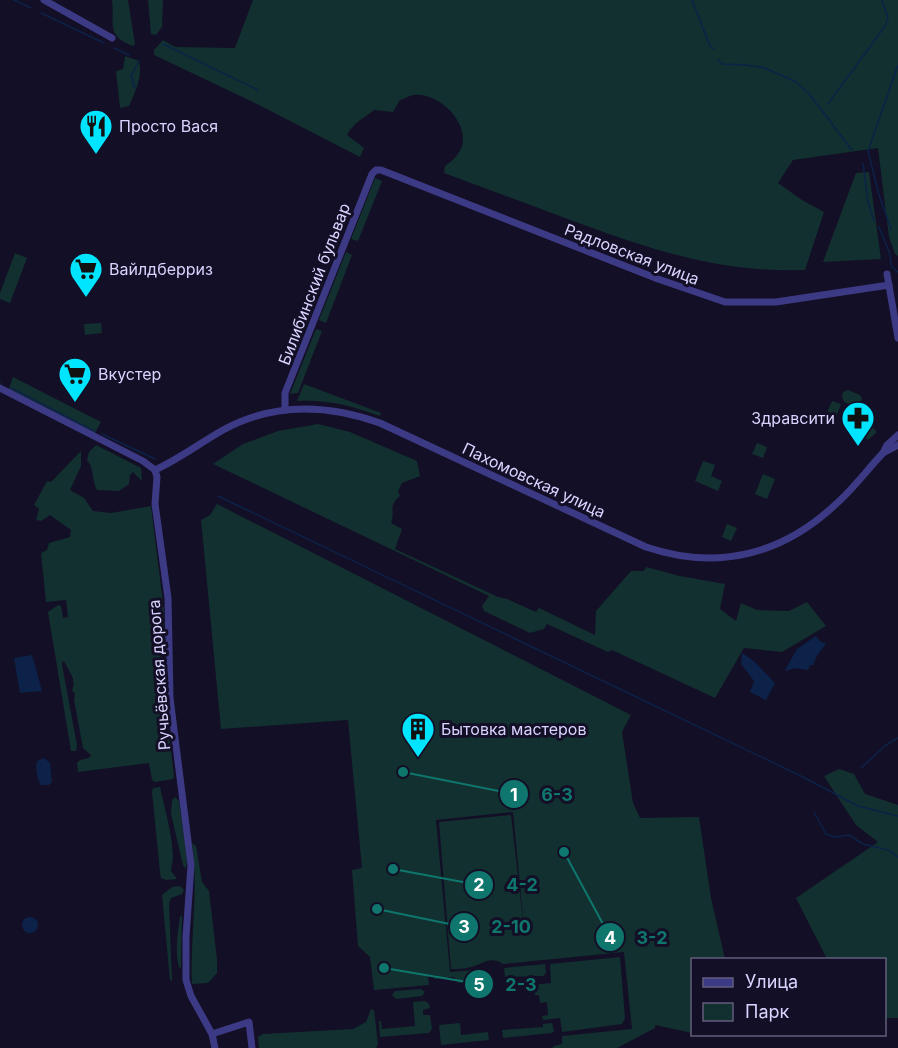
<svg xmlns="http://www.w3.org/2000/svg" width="898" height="1048" font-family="Inter,sans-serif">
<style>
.green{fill:#12302f}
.water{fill:#0c2248}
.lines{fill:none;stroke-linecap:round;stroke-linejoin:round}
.stream{stroke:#0c2248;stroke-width:1.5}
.minor{stroke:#3d3a85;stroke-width:7}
.labels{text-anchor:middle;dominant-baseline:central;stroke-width:6;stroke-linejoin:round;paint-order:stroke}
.poi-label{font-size:16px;fill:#d9d4ff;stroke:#130f26;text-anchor:start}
.street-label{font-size:16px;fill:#d9d4ff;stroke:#130f26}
.leader{fill:none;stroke:#0f766e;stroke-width:2}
.callout-dot{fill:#0f766e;stroke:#130f26;stroke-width:2}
.mark-label{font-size:18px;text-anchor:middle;font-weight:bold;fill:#fff}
.callout-label{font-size:18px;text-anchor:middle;font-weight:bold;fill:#0f766e;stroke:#130f26;stroke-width:6;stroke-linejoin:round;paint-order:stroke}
</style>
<rect width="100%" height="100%" fill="#130f26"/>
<g class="green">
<path d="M 112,0 L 128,0 L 135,44 L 133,46 C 105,35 115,25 112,0 Z"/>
<path d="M 148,0 L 163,0 L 162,27 L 156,35 L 151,34 Z"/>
<path d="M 253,0 L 898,0 L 898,256 L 895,254 L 889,237 L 878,148 L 793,160 L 778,183 L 802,200 L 824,212 L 805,270 C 720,273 652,250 573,221 C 530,205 487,189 444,173 L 445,166 C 454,160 463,151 463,139 C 463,116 436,92 413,95 C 409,96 404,99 400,100 L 393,112 L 374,110 C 363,119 354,122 347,135 L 364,148 L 360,157 L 257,104 L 154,55 L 154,50 L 163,40 L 175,47 L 235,48 Z"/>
<path d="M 125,56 L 139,61 C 143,77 135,92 129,106 L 120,108 L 116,71 L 123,69 Z"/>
<path d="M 869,172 L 881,259 L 823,262 L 856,173 Z"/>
<path d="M 375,178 L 382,181 L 358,241 L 351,239 Z"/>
<path d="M 346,252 L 352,255 L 326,323 L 319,320 Z"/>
<path d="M 15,253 L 27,258 L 10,303 L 0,299 L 0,293 Z"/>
<path d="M 101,323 L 102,333 L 85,335 L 84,324 Z"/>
<path d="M 316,329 L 322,331 L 298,393 L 290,394 Z"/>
<path d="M 13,377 L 101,422 L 95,433 L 9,389 Z"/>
<path d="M 304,384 L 381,413 L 380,416 C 353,406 326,399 297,401 Z"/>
<path d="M 848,390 L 860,395 L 862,399 L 860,404 L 855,406 L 844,402 L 842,397 L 843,392 Z"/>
<path d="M 832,401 L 841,404 L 834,422 L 825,418 Z"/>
<path d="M 863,417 L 877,432 L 868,440 L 854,425 Z"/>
<path d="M 318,424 L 350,432 L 417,461 L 420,476 L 402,483 L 398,491 L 400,496 C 387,507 396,510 391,523 L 402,529 L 395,549 L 498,597 L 507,599 L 536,612 L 539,608 L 595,635 L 596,611 L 631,571 L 644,571 L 646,567 L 680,576 L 725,584 L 720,609 L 736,621 L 741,603 L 757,610 L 789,611 L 807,602 L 826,626 L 782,652 L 744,648 L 715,698 L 612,650 L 608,652 L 547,624 L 544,629 L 530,633 L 484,611 L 482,606 L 489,596 L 213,464 L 243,444 L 278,431 Z"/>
<path d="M 757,443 L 767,447 L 763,458 L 752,454 Z"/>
<path d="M 96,445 L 141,468 L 142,481 L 133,472 L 130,475 L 129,484 L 119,491 L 97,490 C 91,480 95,469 87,460 L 89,452 Z"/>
<path d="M 81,451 L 81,466 L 70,490 L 84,498 L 93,511 L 111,513 L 151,506 L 164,611 L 165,699 L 174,776 L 173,779 L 155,782 L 152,780 L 149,763 L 78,772 L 77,763 L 80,760 L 89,758 L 91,755 L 83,748 L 74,700 L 75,694 L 72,690 C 77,679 69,672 64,661 L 62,663 L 63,670 L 77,745 L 76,751 L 71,751 L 48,612 L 58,605 L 61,606 L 63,618 L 68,617 L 66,600 L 46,602 L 41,553 L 47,550 L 49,543 L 70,537 L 71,530 L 50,515 L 41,521 L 36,520 L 39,509 L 34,505 L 47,481 L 51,482 Z"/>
<path d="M 703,461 L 715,465 L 711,476 L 722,481 L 718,491 L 695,481 Z"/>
<path d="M 763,474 L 775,479 L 767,499 L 755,494 Z"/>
<path d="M 217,504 L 631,715 L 622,732 L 633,803 L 640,818 L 699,817 L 711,898 L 725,959 L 692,960 L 692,1033 L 655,1025 L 655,1028 L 617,1048 L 552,1048 L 554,1046 L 562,1044 L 562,1036 L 632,1029 L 624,952 L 503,964 C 490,955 482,965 471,967 C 464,969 457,969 451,969 L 439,822 L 511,815 L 525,938 L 513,812 L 436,820 L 450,972 L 475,970 L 476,981 L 458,983 L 454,977 L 434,979 L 435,975 L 428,976 L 429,985 L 374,990 L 370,957 L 358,946 L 352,870 L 362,868 L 348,720 L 221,729 L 201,520 L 210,515 Z"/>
<path d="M 727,524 L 737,528 L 731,541 L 722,537 Z"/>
<path d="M 839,769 L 854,774 L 865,794 L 898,805 L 898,1018 L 885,1018 L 884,960 L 827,959 L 796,898 L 878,842 L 856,825 L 824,776 Z"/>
<path d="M 160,787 C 165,810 172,833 173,857 C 173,862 171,866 171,871 L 177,879 L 166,880 L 161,878 L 160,872 L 152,792 L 153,788 Z"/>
<path d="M 175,797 L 179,801 L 187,859 L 186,869 L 183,865 L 171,814 L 172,800 Z"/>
<path d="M 192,843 L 196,846 L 202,882 L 209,891 L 217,959 L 217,973 L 208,983 L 192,984 C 190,937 199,890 192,843 Z"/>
<path d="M 180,886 L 184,890 L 182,894 L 171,898 L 169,903 L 172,981 L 170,980 L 162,895 L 172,887 Z"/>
<path d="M 182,915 L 181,967 L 180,969 C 174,955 178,932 180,917 Z"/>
<path d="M 620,957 L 625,1018 L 622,1024 L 562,1032 L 560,1018 L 543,1020 L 542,1016 L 548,1015 L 547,1002 L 540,1003 L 539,995 L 535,995 L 533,985 L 551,983 L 550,964 Z"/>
<path d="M 545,964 L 546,973 L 543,976 L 505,977 L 504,968 Z"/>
<path d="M 421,989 L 425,992 L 422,996 L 396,999 L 392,995 L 395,991 Z"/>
<path d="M 425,1001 L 429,1004 L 430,1008 L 423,1010 L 423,1015 L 430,1015 L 432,1029 L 429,1033 L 380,1037 L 379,1021 L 381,1021 L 382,1029 L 415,1026 L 413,1002 Z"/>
<path d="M 371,1009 L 374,1010 L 378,1044 L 376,1048 L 259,1048 L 258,1037 L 263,1034 L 353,1029 L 366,1022 Z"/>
<path d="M 460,1023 L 461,1035 L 488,1032 L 489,1040 L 441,1045 L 439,1025 Z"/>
<path d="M 552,1023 L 554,1031 L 552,1033 L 503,1038 L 502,1030 L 543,1027 L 543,1024 Z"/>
</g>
<g class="water">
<path d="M 816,636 L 820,641 L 826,644 L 818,654 L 813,665 L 810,665 L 808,670 L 794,668 L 787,671 L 785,670 L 797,649 Z"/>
<path d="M 742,653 L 754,661 L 775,683 L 766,700 L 750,692 L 754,681 L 741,664 Z"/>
<path d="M 32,655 L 42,691 L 20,693 L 14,658 Z"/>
<path d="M 44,758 L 50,763 L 52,782 L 49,785 L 41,785 C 37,779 35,767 37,761 Z"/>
<circle cx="30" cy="925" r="8"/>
</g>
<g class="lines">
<g class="stream">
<path d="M 14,0 L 31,8"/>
<path d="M 692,0 L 710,46 L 714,49"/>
<path d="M 41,13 L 104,43"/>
<path d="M 163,44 L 258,90"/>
<path d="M 114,48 L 129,55"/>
<path d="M 718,60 L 722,64 L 746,65 L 765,68 L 796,82 L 809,94 L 852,150"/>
<path d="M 135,88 L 131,76 L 139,61"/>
<path d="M 828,104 L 885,26 L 888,18 L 882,0"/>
<path d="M 863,163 L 868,202 L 874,221"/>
<path d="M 879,227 L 890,254 L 891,266 L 898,272"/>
<path d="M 891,229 L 879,195 L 868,151 L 898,65"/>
<path d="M 0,382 L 1,382"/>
<path d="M 11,388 L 94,431"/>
<path d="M 102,434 L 155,459"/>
<path d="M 218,496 L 803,777 L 858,806 L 898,816"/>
<path d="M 861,768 L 886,745 L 898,738"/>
<path d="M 814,812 L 826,834 L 835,837 L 849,835 L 863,844 L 888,850 L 898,857"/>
</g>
<g class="minor">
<path d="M 44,0 L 112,38"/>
<path d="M 887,274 L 898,338"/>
<path d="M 0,388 L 143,461 L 155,470 L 157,477 L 155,504 L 168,598 L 170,698 L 191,865 L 186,937 L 186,980 L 191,996 L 212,1034 L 215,1048"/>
<path d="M 285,409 L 285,393 L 372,174 L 376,170 L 381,170 L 658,279 L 725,302 L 776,302 L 889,285"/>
<path d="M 883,453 L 898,445"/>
<path d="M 155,470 C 179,459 200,443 223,430 C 274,402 327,404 380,423 L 646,547 C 717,571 782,555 836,504 C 853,489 867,470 883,453 L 887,445 L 898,435"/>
<path d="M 212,1034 L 249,1022 L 252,1048"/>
</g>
</g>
<defs>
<symbol id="restaurant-pin" viewBox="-11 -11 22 30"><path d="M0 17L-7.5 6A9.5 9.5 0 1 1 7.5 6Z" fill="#00e5ff" stroke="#130f26"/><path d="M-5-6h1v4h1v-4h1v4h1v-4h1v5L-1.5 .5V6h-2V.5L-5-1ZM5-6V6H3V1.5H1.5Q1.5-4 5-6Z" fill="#111"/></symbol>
<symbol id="supermarket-pin" viewBox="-11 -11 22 30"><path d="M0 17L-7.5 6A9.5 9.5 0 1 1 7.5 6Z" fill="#00e5ff" stroke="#130f26"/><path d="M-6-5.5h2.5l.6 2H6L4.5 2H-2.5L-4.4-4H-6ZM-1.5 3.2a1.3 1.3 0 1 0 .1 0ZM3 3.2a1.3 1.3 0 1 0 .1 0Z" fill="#111"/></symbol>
<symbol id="pharmacy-pin" viewBox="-11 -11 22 30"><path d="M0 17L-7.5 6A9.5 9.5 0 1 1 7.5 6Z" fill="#00e5ff" stroke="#130f26"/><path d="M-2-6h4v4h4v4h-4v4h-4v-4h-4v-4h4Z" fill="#111"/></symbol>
<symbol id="building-pin" viewBox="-11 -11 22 30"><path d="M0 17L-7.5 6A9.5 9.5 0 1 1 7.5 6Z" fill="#00e5ff" stroke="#130f26"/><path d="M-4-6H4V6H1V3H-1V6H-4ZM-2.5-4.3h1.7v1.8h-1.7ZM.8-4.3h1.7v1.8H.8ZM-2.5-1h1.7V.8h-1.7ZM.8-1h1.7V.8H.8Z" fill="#111"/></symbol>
</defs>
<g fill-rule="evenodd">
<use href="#restaurant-pin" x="77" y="107" width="38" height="52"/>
<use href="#supermarket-pin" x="67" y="250" width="38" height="52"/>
<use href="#supermarket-pin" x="56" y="355" width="38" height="52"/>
<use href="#pharmacy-pin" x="839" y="399" width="38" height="52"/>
<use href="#building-pin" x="399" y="710" width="38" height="52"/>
</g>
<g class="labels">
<g class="poi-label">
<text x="119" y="126">Просто Вася</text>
<text x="109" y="269">Вайлдберриз</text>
<text x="98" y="374">Вкустер</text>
<text x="835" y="418" text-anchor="end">Здравсити</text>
<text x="441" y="729">Бытовка мастеров</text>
</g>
<g class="street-label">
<text transform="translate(632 254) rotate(21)">Радловская улица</text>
<text transform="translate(314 284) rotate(-69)">Билибинский бульвар</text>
<text transform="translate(534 480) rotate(25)">Пахомовская улица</text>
<text transform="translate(159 675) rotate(-94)">Ручьёвская дорога</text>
</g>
</g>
<path class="leader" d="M403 772L514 794M393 869L479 885M377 909L464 927M564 852L610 937M384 968L479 984"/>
<g class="callout-dot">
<circle cx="403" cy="772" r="6"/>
<circle cx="393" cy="869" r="6"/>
<circle cx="377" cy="909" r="6"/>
<circle cx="564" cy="852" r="6"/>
<circle cx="384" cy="968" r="6"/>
<circle cx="514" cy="794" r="15"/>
<circle cx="479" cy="885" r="15"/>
<circle cx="464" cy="927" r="15"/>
<circle cx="610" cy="937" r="15"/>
<circle cx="479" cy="984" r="15"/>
</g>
<g class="mark-label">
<text x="514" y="801">1</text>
<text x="479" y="891">2</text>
<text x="464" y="933">3</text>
<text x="610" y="944">4</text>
<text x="479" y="991">5</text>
</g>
<g class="callout-label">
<text x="557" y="801">6-3</text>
<text x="522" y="891">4-2</text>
<text x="511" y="933">2-10</text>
<text x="652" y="944">3-2</text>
<text x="521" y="991">2-3</text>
</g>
<rect x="691" y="958" width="195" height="78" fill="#130f26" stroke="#625e7d" stroke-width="1.5"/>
<rect x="703" y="978" width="30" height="9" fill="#3d3a85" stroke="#625e7d" stroke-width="1.5"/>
<text x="745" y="988" font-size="18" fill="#d9d4ff">Улица</text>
<rect x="703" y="1003" width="30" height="18" fill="#12302f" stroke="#625e7d" stroke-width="1.5"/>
<text x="745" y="1018" font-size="18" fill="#d9d4ff">Парк</text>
</svg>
